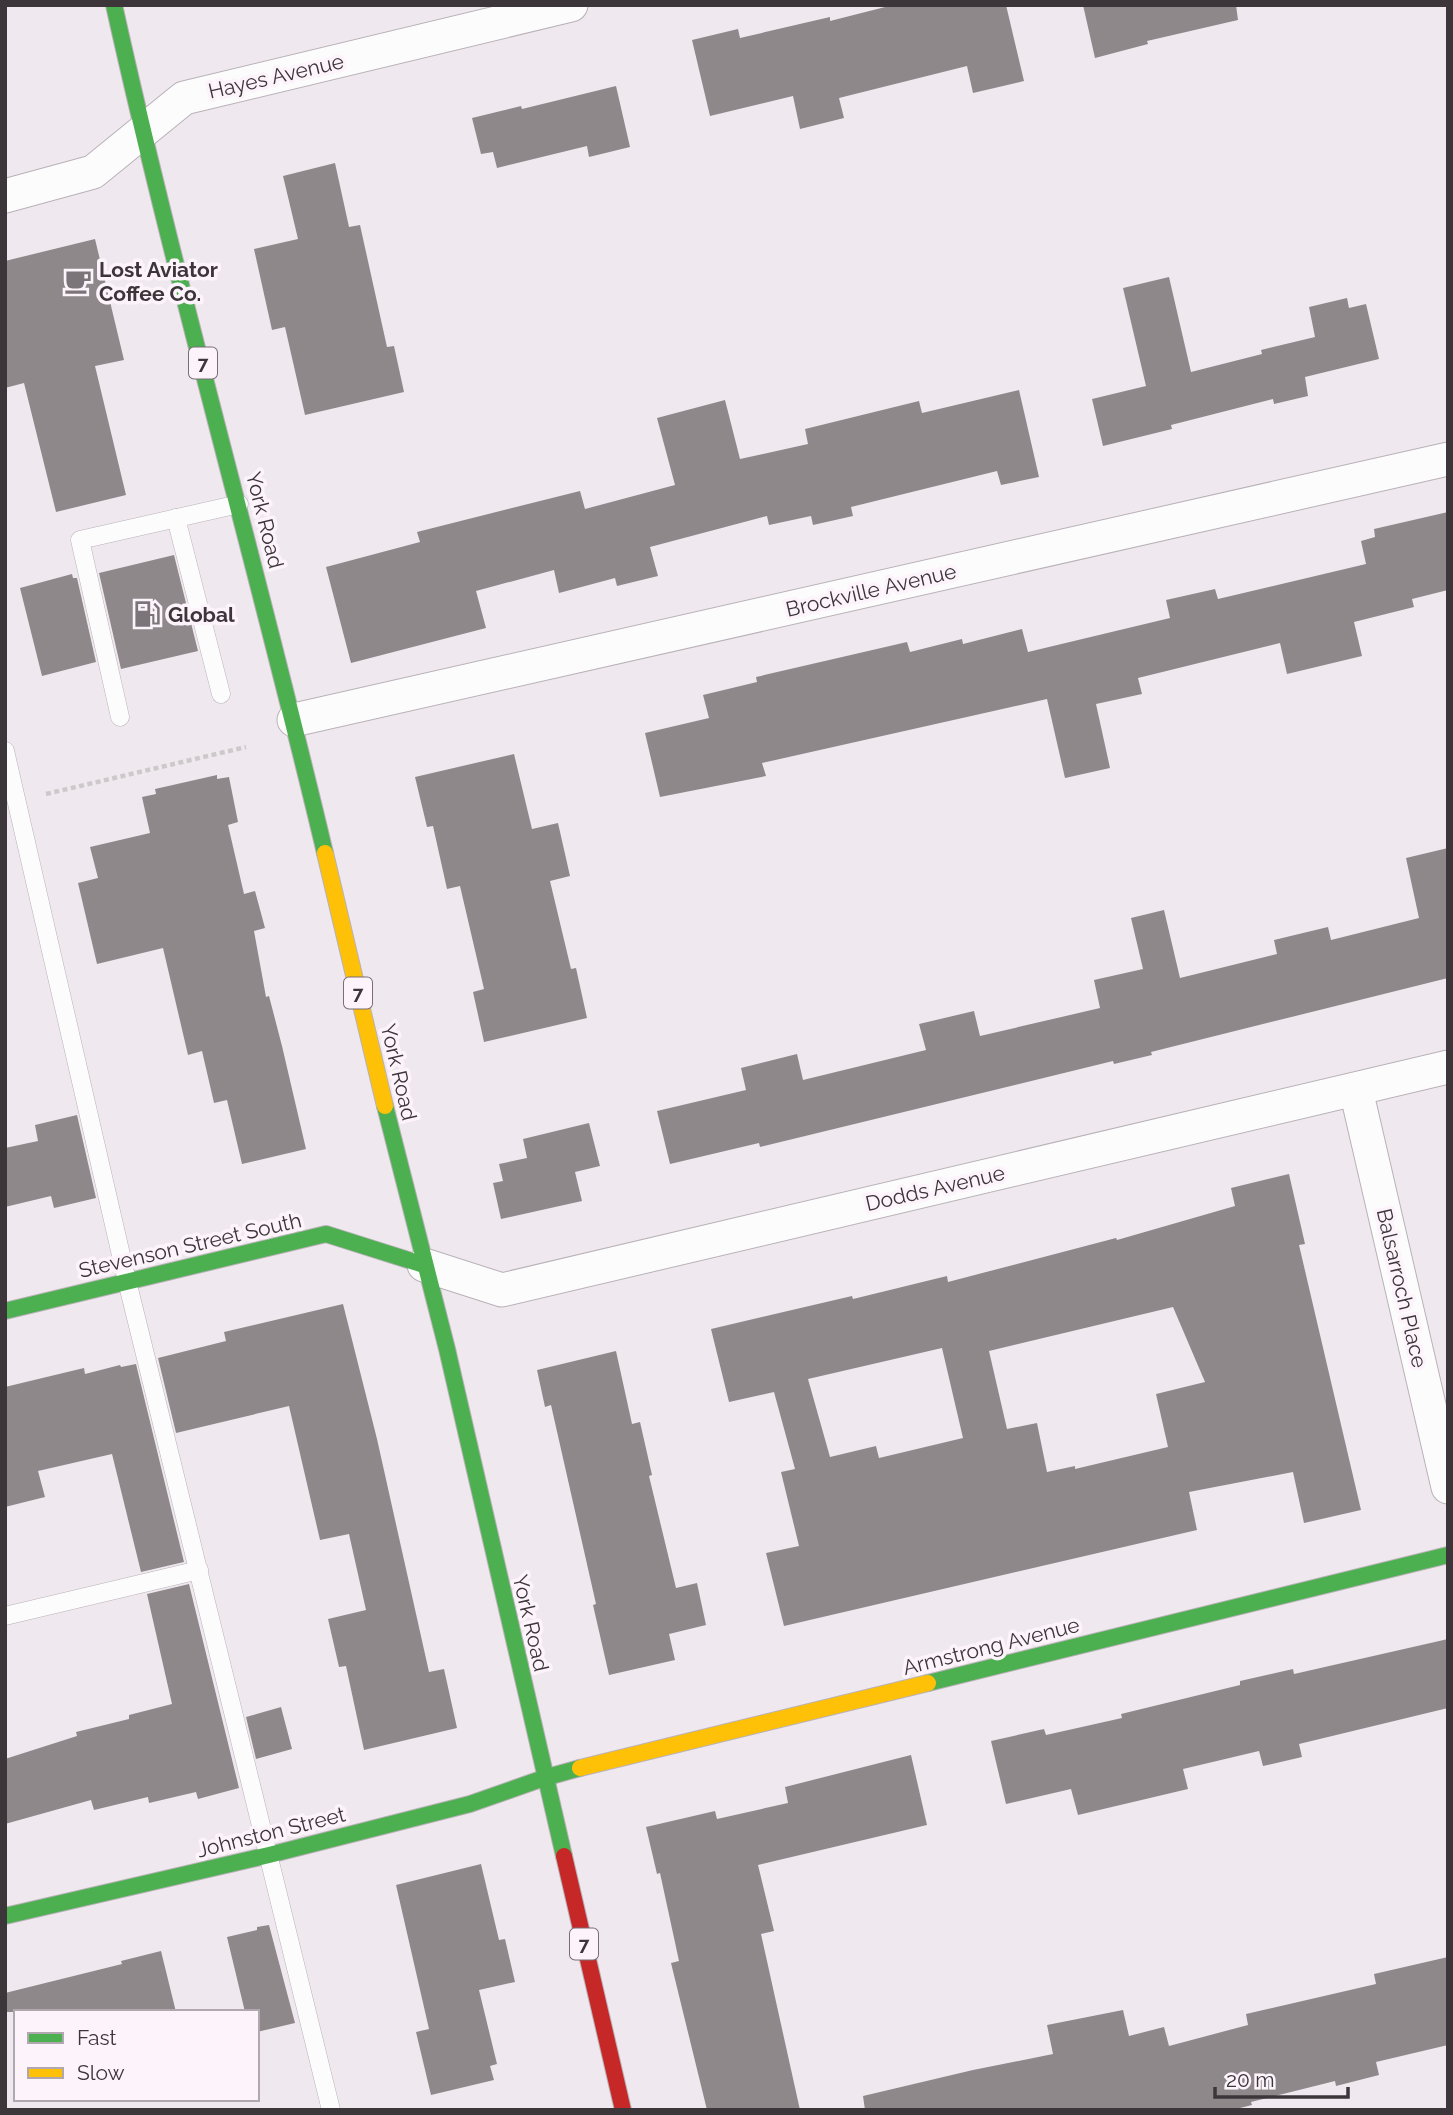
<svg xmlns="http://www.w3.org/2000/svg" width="1453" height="2115" font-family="Raleway,sans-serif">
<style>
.building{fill:#8e888b;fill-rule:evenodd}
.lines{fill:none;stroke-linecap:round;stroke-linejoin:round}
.lane-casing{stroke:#b8b2b7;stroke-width:19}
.street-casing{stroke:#b8b2b7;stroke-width:35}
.fast-casing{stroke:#b8b2b7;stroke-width:18}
.slow-casing{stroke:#b8b2b7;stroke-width:18}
.jam-casing{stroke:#b8b2b7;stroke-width:18}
.path{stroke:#ccc9cb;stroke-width:4.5;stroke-dasharray:5 3.5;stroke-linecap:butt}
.lane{stroke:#fdfcfd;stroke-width:18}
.street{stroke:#fdfcfd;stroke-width:33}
.fast{stroke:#4caf50;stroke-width:16}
.slow{stroke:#ffc107;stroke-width:16}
.jam{stroke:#c62828;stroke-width:16}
.labels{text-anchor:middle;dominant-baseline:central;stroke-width:7;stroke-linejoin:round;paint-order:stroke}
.shield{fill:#fdf4fb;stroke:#766f74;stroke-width:2}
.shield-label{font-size:19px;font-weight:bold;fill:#3c363a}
.street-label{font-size:21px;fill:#3c363a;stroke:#fdf4fb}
.poi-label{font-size:21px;font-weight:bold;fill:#3c363a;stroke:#fdf4fb;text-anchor:start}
</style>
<rect width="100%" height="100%" fill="#f0e8ef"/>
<g class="building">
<path d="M 893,5 L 1006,5 L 1024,81 L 973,93 L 967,66 L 839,98 L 844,118 L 800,129 L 793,96 L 710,116 L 692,40 L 738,29 L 740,38 L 830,17 L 830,21 Z"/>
<path d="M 1083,5 L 1236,5 L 1238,20 L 1147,41 L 1148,44 L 1095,58 Z"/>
<path d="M 616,86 L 630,147 L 589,157 L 587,146 L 497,168 L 493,152 L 481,154 L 472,118 L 521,106 L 522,109 Z"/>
<path d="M 335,163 L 349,227 L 360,225 L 387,347 L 394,346 L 404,392 L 305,415 L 285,327 L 272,330 L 254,249 L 298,239 L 283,176 Z"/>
<path d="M 95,239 L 124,360 L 95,366 L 126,495 L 56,512 L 24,383 L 5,388 L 5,261 Z"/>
<path d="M 1169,277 L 1191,372 L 1262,354 L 1261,350 L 1315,337 L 1309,307 L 1347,298 L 1349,308 L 1366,304 L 1379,359 L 1305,377 L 1308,396 L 1274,404 L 1273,399 L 1171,425 L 1172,429 L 1103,446 L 1092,399 L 1146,386 L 1123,288 Z"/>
<path d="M 1019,390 L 1039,477 L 1001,485 L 997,471 L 851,507 L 853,516 L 813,525 L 811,516 L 769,525 L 767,516 L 650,547 L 658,576 L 617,586 L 615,578 L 559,593 L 554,570 L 476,591 L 486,628 L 351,663 L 326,567 L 420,542 L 417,532 L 580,491 L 585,509 L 675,485 L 657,418 L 725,400 L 740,459 L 808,444 L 805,429 L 919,401 L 922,413 Z"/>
<path d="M 1448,512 L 1448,590 L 1412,599 L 1414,607 L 1354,622 L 1362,656 L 1287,674 L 1280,643 L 1138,678 L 1142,694 L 1096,704 L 1110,768 L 1065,778 L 1047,699 L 762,763 L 766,776 L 660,797 L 645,733 L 709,718 L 703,695 L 757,682 L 756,677 L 907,642 L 910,652 L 962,639 L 963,644 L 1022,629 L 1028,652 L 1170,618 L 1166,600 L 1215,589 L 1218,599 L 1366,564 L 1361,541 L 1375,537 L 1374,529 Z"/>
<path d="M 174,555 L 198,651 L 121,669 L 99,573 Z"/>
<path d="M 72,574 L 73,578 L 77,578 L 96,662 L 42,676 L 20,588 Z"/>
<path d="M 514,754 L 532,829 L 558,823 L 570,876 L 550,881 L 571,969 L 576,968 L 587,1018 L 484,1042 L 473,992 L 484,989 L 460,886 L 447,889 L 433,826 L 427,827 L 415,777 Z"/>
<path d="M 217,775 L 217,779 L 229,777 L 238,822 L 228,825 L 244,894 L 255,891 L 265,928 L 254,931 L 266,997 L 269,996 L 282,1046 L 306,1149 L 242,1164 L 227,1100 L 214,1103 L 202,1051 L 188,1055 L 163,948 L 97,964 L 78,883 L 98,878 L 90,847 L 150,833 L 142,797 L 156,794 L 155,789 Z"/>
<path d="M 1448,848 L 1448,978 L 1151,1052 L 1152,1055 L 1114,1064 L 1113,1061 L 760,1147 L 759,1143 L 670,1164 L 657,1111 L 746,1090 L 741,1068 L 797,1054 L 803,1080 L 926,1050 L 919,1024 L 974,1011 L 980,1036 L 1100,1008 L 1094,980 L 1143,969 L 1131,918 L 1164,910 L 1180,978 L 1277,954 L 1274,940 L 1328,927 L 1331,940 L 1419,918 L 1406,858 Z"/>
<path d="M 77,1115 L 96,1198 L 54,1208 L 51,1196 L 5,1207 L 5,1148 L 38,1141 L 35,1125 Z"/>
<path d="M 589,1123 L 600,1166 L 575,1172 L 582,1201 L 501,1219 L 493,1183 L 503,1181 L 499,1164 L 527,1158 L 523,1139 Z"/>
<path d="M 1289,1174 L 1305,1244 L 1299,1245 L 1361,1510 L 1304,1523 L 1293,1472 L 1189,1492 L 1197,1530 L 784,1626 L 766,1553 L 799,1546 L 781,1472 L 795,1469 L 774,1392 L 729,1402 L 711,1329 L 852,1296 L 853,1299 L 947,1276 L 948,1282 L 1116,1238 L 1117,1240 L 1235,1206 L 1231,1188 ZM 1173,1307 L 1205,1382 L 1156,1394 L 1168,1447 L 1075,1469 L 1075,1466 L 1047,1472 L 1037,1423 L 1007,1429 L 989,1351 ZM 942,1348 L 963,1438 L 879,1458 L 876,1446 L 830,1457 L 808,1379 Z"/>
<path d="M 343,1304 L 377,1439 L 429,1672 L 444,1669 L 457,1728 L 364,1750 L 346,1666 L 339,1667 L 328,1619 L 366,1610 L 349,1534 L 320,1540 L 289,1406 L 176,1433 L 158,1358 L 226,1341 L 224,1332 Z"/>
<path d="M 616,1351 L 632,1424 L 640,1422 L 652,1475 L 649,1476 L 676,1588 L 697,1583 L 706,1625 L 669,1634 L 675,1660 L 609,1675 L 593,1605 L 596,1604 L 551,1405 L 545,1407 L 537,1370 Z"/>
<path d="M 136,1364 L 184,1562 L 141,1572 L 112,1454 L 38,1471 L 45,1497 L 5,1507 L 5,1387 L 84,1368 L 85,1374 L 120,1365 L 121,1367 Z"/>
<path d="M 189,1584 L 239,1788 L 198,1799 L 196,1792 L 149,1803 L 148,1797 L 94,1810 L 91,1800 L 5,1824 L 5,1759 L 77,1736 L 76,1732 L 129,1719 L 129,1715 L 172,1704 L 147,1594 Z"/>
<path d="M 1448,1639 L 1448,1708 L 1299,1744 L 1302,1757 L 1263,1766 L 1259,1751 L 1183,1769 L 1188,1789 L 1078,1815 L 1071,1789 L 1006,1804 L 991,1741 L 1044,1729 L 1046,1735 L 1122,1718 L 1121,1714 L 1240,1685 L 1240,1681 L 1293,1669 L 1294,1674 Z"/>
<path d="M 281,1707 L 292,1749 L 256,1759 L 246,1717 Z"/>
<path d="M 911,1755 L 927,1825 L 758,1865 L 774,1931 L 761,1934 L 800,2110 L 707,2110 L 671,1963 L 679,1961 L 660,1873 L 657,1874 L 646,1827 L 715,1811 L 717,1819 L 788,1803 L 785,1787 Z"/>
<path d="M 481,1864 L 499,1940 L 505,1939 L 515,1982 L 479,1990 L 497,2064 L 490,2066 L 494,2080 L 431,2095 L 416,2032 L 429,2029 L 396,1885 Z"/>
<path d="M 269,1925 L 295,2023 L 257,2032 L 257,2012 L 245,2012 L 227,1937 L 257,1930 L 257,1927 Z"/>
<path d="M 161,1951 L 176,2012 L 5,2012 L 5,1993 L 122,1964 L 121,1961 Z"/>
<path d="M 1448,1957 L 1448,2045 L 1376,2062 L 1379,2075 L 1336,2086 L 1335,2081 L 1251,2102 L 1252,2105 L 1232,2110 L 865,2110 L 863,2096 L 973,2070 L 1053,2054 L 1047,2025 L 1123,2010 L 1129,2036 L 1164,2027 L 1169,2046 L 1248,2025 L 1246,2014 L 1376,1984 L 1374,1974 Z"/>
</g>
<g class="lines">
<defs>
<g id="lane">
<path d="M 176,518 L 221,694"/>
<path d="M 120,717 L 80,540 L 239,504"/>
<path d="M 5,751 L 127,1281 L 331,2110"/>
<path d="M 5,1616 L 199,1570"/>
</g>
<g id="street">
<path d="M 5,196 L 93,172 L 184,98 L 571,5"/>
<path d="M 294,720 L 1448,459"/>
<path d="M 1356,1090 L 1448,1487"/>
<path d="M 424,1265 L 502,1290 L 1448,1067"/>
</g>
<g id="fast">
<path d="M 114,5 C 177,289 258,570 325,853"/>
<path d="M 385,1106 L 447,1349 L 564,1856"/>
<path d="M 5,1311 L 326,1234 L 424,1265"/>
<path d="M 928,1683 L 1448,1555"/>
<path d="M 5,1916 L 269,1855 L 470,1804 L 544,1778 L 580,1768"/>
</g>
<g id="slow">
<path d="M 325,853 L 385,1106"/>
<path d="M 580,1768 L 928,1683"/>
</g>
<path id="jam" d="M 564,1856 L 623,2110"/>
</defs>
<use href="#lane" class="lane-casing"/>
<use href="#street" class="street-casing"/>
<use href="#fast" class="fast-casing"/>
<use href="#slow" class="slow-casing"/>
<use href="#jam" class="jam-casing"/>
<path class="path" d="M 46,794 L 246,747"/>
<use href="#lane" class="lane"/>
<use href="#street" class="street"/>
<use href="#fast" class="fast"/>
<use href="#slow" class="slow"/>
<use href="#jam" class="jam"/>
</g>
<defs>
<symbol id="cafe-bare" viewBox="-9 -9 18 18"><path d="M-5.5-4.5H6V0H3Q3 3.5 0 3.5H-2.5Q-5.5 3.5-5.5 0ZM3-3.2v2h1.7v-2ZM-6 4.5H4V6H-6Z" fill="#7b7479" stroke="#fdf4fb" stroke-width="2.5" paint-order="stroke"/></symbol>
<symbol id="fuel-bare" viewBox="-9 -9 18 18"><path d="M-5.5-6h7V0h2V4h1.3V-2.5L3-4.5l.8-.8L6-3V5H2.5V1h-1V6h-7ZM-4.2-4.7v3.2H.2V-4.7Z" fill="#7b7479" stroke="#fdf4fb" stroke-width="2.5" paint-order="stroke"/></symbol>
</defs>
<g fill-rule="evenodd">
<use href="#cafe-bare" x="59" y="262" width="38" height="38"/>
<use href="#fuel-bare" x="128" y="595" width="38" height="38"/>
</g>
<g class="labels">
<g class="shield">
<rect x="189" y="347.5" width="28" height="31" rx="5"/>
<rect x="344" y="977.5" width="28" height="31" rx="5"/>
<rect x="570" y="1928.5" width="28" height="31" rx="5"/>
</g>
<g class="shield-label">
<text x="203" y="363">7</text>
<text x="358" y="993">7</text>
<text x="584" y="1944">7</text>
</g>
<g class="street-label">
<text transform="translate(276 76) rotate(-13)">Hayes Avenue</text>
<text transform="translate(265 520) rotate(76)">York Road</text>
<text transform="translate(871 590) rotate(-13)">Brockville Avenue</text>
<text transform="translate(399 1072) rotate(77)">York Road</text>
<text transform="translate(935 1188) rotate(-13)">Dodds Avenue</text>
<text transform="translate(190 1245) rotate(-13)">Stevenson Street South</text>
<text transform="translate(1402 1288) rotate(77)">Balsarroch Place</text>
<text transform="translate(531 1623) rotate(77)">York Road</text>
<text transform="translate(991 1646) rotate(-14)">Armstrong Avenue</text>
<text transform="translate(271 1832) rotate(-14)">Johnston Street</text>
</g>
<g class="poi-label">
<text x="99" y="269">Lost Aviator<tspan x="99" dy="24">Coffee Co.</tspan></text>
<text x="168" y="614">Global</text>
</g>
</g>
<rect width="1453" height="2115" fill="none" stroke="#3c363a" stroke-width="14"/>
<rect x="14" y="2010" width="245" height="91" fill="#fdf4fb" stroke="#b0a8ae" stroke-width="2"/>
<rect x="28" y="2033" width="35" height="10" fill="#4caf50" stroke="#b0a8ae" stroke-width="2"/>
<text x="77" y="2045" font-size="21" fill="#3c363a">Fast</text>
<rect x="28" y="2068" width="35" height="10" fill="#ffc107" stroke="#b0a8ae" stroke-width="2"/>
<text x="77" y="2080" font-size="21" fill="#3c363a">Slow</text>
<path d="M1215 2087v10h133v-10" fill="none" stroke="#3c363a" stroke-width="3.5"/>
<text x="1226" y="2087" font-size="21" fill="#3c363a" stroke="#fdf4fb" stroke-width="5" paint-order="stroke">20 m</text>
</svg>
